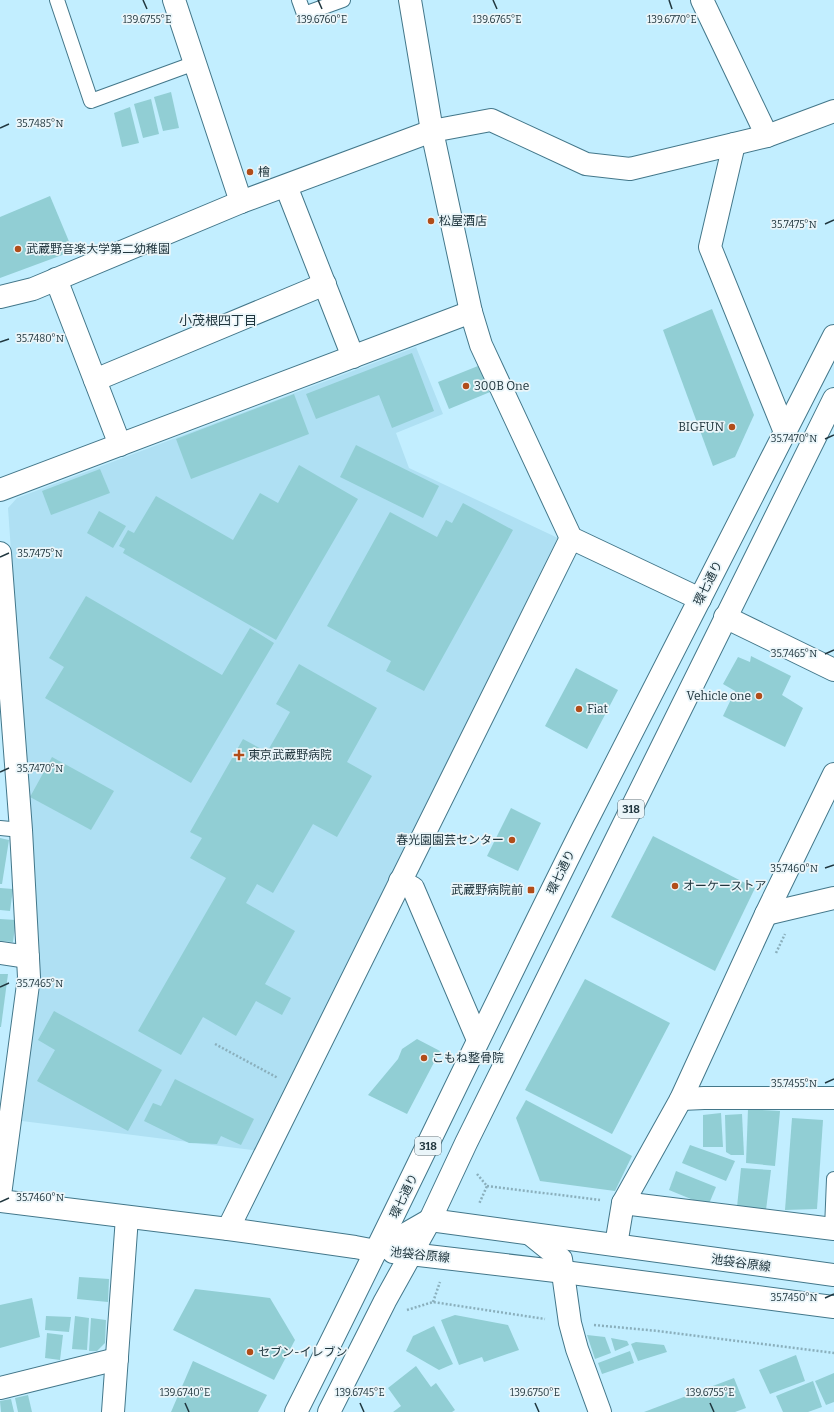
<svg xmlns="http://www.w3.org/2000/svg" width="834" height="1412" font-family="Bitter,'Noto Sans JP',serif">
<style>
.built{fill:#afe0f3}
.building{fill:#91ced4}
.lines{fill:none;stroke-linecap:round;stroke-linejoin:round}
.lane-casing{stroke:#43778a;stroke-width:16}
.street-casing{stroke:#43778a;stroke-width:24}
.secondary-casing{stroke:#43778a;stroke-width:24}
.primary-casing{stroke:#43778a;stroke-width:24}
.path{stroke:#8aafbc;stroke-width:2.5;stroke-dasharray:2 2;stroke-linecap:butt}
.lane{stroke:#fff;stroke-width:14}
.street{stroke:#fff;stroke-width:22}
.secondary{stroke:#fff;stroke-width:22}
.primary{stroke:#fff;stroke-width:22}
.ticks{fill:none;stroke:#20363e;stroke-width:1.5}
.poi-dot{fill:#b14d19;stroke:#eaf5f9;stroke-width:1.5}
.labels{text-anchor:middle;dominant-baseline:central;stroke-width:3.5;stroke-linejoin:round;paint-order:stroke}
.shield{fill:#eaf5f9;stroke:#5d6f76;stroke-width:1}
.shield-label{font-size:11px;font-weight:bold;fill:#20363e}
.poi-label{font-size:12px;fill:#20363e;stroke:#eaf5f9;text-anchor:start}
.street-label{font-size:12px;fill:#20363e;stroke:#eaf5f9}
.neighbourhood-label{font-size:13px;fill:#20363e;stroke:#eaf5f9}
.ticks-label{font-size:10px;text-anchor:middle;fill:#20363e;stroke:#eaf5f9;stroke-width:3.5;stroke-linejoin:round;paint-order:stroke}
</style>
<rect width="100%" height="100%" fill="#c2eeff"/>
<path class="built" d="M 416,347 L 443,414 L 396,433 L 409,468 L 560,539 L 259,1151 L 22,1121 L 40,971 L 8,508 L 17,498 Z"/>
<g class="building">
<path d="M 171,92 L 179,128 L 163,131 L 154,97 Z"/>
<path d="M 151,99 L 159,134 L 143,138 L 134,104 Z"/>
<path d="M 130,107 L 139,143 L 122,147 L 114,113 Z"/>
<path d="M 50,196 L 73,251 L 0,278 L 0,217 Z"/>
<path d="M 712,309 L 754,415 L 735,457 L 713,466 L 663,330 Z"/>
<path d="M 412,353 L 434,411 L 392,428 L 379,395 L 316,419 L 306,394 Z"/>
<path d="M 483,364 L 495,390 L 449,409 L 438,382 Z"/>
<path d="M 294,394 L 309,434 L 191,479 L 176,439 Z"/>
<path d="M 356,445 L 439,486 L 423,518 L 340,477 Z"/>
<path d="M 299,465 L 358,499 L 276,640 L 123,553 L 125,549 L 119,546 L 128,530 L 134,533 L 156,496 L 233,540 L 260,493 L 278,503 Z"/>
<path d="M 100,469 L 110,493 L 51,515 L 42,491 Z"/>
<path d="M 463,503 L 513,530 L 424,691 L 386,671 L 391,661 L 327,626 L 390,512 L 437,537 L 446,520 L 452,523 Z"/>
<path d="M 99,511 L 126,526 L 113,548 L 87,533 Z"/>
<path d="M 86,596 L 222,675 L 250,628 L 274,643 L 191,783 L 45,698 L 64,667 L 49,658 Z"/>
<path d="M 751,656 L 791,676 L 782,695 L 803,708 L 785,747 L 723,716 L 735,691 L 723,684 L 738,657 L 750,662 Z"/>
<path d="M 299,664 L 377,708 L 347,762 L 372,776 L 337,837 L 313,824 L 273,893 L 257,884 L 246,903 L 295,931 L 265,984 L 291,998 L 282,1015 L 256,1001 L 236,1036 L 203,1017 L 181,1055 L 138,1031 L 226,878 L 190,858 L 202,838 L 190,832 L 243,739 L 267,752 L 290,712 L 276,704 Z"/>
<path d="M 576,668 L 618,690 L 587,749 L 545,726 Z"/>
<path d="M 52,757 L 114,791 L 91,830 L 30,797 Z"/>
<path d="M 511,808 L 541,823 L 518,871 L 487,856 Z"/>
<path d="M 653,836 L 755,888 L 715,971 L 611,917 Z"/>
<path d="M 0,838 L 9,840 L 2,884 L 0,884 Z"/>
<path d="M 0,888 L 13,889 L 10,911 L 0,910 Z"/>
<path d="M 0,919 L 16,920 L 13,942 L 0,941 Z"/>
<path d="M 0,974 L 8,974 L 1,1027 L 0,1027 Z"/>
<path d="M 585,979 L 670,1023 L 612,1134 L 525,1090 Z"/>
<path d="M 54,1011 L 162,1070 L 128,1131 L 37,1081 L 55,1050 L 38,1040 Z"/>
<path d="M 417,1039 L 440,1051 L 407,1114 L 368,1095 L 398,1059 L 402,1049 Z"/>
<path d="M 175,1079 L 254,1119 L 241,1145 L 221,1136 L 217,1144 L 189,1143 L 144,1121 L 153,1103 L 161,1106 Z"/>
<path d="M 526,1100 L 632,1156 L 615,1191 L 540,1181 L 516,1118 Z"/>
<path d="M 748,1109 L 780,1111 L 775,1166 L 746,1163 Z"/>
<path d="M 721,1113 L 723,1147 L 703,1147 L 703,1115 Z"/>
<path d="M 742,1114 L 744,1155 L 731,1155 L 726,1152 L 725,1115 Z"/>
<path d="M 792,1118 L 823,1120 L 817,1209 L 785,1210 Z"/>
<path d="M 690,1145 L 735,1161 L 726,1181 L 682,1163 Z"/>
<path d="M 741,1168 L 771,1170 L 766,1210 L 737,1207 Z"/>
<path d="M 676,1171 L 716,1187 L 708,1206 L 669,1190 Z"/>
<path d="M 79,1277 L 109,1279 L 108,1302 L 77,1299 Z"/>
<path d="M 195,1289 L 270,1298 L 295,1340 L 274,1380 L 173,1330 Z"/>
<path d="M 32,1298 L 40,1337 L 0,1348 L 0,1305 Z"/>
<path d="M 455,1315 L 508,1325 L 519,1350 L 484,1362 L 482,1357 L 459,1365 L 441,1320 Z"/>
<path d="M 46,1316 L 71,1317 L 69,1332 L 45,1330 Z"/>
<path d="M 75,1316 L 89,1318 L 87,1350 L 72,1349 Z"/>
<path d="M 91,1318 L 106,1320 L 105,1343 L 97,1351 L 89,1351 Z"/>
<path d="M 434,1326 L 453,1364 L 439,1370 L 406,1351 L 413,1336 Z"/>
<path d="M 47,1333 L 63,1335 L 60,1360 L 45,1358 Z"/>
<path d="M 587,1335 L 605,1337 L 611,1353 L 595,1359 Z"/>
<path d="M 611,1338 L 627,1341 L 629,1345 L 615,1351 Z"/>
<path d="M 636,1342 L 664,1345 L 667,1352 L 638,1361 L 631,1344 Z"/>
<path d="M 630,1351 L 634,1363 L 602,1374 L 598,1363 Z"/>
<path d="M 796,1355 L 805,1381 L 770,1394 L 759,1370 Z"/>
<path d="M 193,1361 L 267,1395 L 258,1412 L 171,1412 Z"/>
<path d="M 416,1366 L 431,1387 L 436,1383 L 455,1410 L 452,1412 L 393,1412 L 401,1406 L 388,1388 Z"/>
<path d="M 834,1373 L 834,1402 L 826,1405 L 815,1381 Z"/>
<path d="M 734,1378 L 746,1408 L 735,1412 L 644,1412 Z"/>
<path d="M 813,1381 L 822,1407 L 808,1412 L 783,1412 L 776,1396 Z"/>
<path d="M 28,1395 L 32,1412 L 18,1412 L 15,1398 Z"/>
<path d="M 11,1399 L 14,1412 L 1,1412 L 0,1401 Z"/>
</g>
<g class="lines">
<defs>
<g id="lane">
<path d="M 57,0 L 91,101 L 195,63"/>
<path d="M 299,0 L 304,14 L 343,0"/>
<path d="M 0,828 L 21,830"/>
<path d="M 832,1229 L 834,1179"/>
</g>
<g id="street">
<path d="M 174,0 L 241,202"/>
<path d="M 410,0 L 432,131 L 471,312 L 481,345 L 571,538 L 700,599"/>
<path d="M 702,0 L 767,136"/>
<path d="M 734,144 L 710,247 L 785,432"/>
<path d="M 286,186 L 353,357"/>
<path d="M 56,279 L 120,445"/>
<path d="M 0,297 L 33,289 L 241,202 L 432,131 L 491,120 L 586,164 L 630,169 L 767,136 L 834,111"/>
<path d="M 95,380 L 325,284"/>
<path d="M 0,490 L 471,312"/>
<path d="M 0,553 L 21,830 L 29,977 L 0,1195"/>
<path d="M 725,617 L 834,670"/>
<path d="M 400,881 L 413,888 L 478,1040"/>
<path d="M 766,914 L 834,898"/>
<path d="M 0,953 L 28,957"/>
<path d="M 681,1099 L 704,1098 L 834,1098"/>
<path d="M 0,1201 L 228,1229 L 355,1247 L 376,1251"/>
<path d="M 623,1203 L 834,1229"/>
<path d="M 228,1229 L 571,538"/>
<path d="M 616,1245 L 623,1203 L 681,1099 L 766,914 L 834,774"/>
<path d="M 0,1388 L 117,1359"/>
<path d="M 113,1412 L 127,1217"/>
</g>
<g id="secondary">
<path d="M 530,1234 L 561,1259 L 570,1323 L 577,1349 L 600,1412"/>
<path d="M 376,1251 L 430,1220 L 834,1275"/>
<path d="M 393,1252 L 564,1272 L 834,1307"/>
</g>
<g id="primary">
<path d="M 296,1412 C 394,1218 486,1021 584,826 C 666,662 750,499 834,336"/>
<path d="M 329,1412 L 385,1301 L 430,1220 L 466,1143 L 834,399"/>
</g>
</defs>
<use href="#lane" class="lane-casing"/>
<use href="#street" class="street-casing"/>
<use href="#secondary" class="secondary-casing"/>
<use href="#primary" class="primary-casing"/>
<g class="path">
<path d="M 776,953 L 785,934"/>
<path d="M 215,1044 L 278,1078"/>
<path d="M 477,1174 L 487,1186 L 479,1204"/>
<path d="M 487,1186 L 600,1200"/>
<path d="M 433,1302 L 440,1282"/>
<path d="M 407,1310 L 433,1302 L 545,1319"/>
<path d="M 594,1325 L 658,1331 L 834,1353"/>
</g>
<use href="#lane" class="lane"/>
<use href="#street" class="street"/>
<use href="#secondary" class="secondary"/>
<use href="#primary" class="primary"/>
</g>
<path class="ticks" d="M 143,0 L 147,9M 318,0 L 322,9M 493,0 L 497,9M 669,0 L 672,9M 0,128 L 9,124M 825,224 L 834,220M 0,342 L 9,339M 825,439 L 834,435M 0,557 L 9,553M 825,654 L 834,650M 0,772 L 9,768M 825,868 L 834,865M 0,987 L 9,983M 825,1083 L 834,1079M 0,1202 L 9,1198M 825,1298 L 834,1294M 185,1403 L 189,1412M 360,1403 L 364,1412M 535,1403 L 539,1412M 710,1403 L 714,1412"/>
<g class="poi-dot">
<circle cx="250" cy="172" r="4"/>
<circle cx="431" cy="221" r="4"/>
<circle cx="18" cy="249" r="4"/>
<circle cx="466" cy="386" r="4"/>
<circle cx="732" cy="427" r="4"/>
<circle cx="759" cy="696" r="4"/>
<circle cx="579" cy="709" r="4"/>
<path d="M237 749h4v4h4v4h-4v4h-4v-4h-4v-4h4z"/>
<circle cx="512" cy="840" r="4"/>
<circle cx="675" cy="886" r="4"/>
<rect x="527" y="886" width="8" height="8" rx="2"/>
<circle cx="424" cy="1058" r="4"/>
<circle cx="250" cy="1352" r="4"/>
</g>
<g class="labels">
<g class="shield">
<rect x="618" y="800" width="26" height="18" rx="3"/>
<rect x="415" y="1137" width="26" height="18" rx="3"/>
</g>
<g class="shield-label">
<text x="631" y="809">318</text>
<text x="428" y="1146">318</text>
</g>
<g class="poi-label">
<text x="258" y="172">檜</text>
<text x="439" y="221">松屋酒店</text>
<text x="26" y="249">武蔵野音楽大学第二幼稚園</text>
<text x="474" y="386">300B One</text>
<text x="724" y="427" text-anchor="end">BIGFUN</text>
<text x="751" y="696" text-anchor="end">Vehicle one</text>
<text x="587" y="709">Fiat</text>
<text x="248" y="755">東京武蔵野病院</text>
<text x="504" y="840" text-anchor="end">春光園園芸センター</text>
<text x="683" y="886">オーケーストア</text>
<text x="523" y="890" text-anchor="end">武蔵野病院前</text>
<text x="432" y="1058">こもね整骨院</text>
<text x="258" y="1352">セブン-イレブン</text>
</g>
<g class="street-label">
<text transform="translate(708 583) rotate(-63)">環七通り</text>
<text transform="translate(561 872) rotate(-64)">環七通り</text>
<text transform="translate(404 1196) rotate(-64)">環七通り</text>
<text transform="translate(420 1255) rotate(6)">池袋谷原線</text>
<text transform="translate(741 1263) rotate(8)">池袋谷原線</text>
</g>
<g class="neighbourhood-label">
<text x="218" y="320">小茂根四丁目</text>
</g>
</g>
<g class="ticks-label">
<text x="147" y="23">139.6755°E</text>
<text x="322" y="23">139.6760°E</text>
<text x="497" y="23">139.6765°E</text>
<text x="672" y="23">139.6770°E</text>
<text x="40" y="127">35.7485°N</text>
<text x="794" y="228">35.7475°N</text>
<text x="40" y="342">35.7480°N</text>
<text x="794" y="442">35.7470°N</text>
<text x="40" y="557">35.7475°N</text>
<text x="794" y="657">35.7465°N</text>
<text x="40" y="772">35.7470°N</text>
<text x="794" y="872">35.7460°N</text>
<text x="40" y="987">35.7465°N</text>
<text x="794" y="1087">35.7455°N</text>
<text x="40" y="1201">35.7460°N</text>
<text x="794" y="1301">35.7450°N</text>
<text x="185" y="1396">139.6740°E</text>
<text x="360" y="1396">139.6745°E</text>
<text x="535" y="1396">139.6750°E</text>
<text x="710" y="1396">139.6755°E</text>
</g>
</svg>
